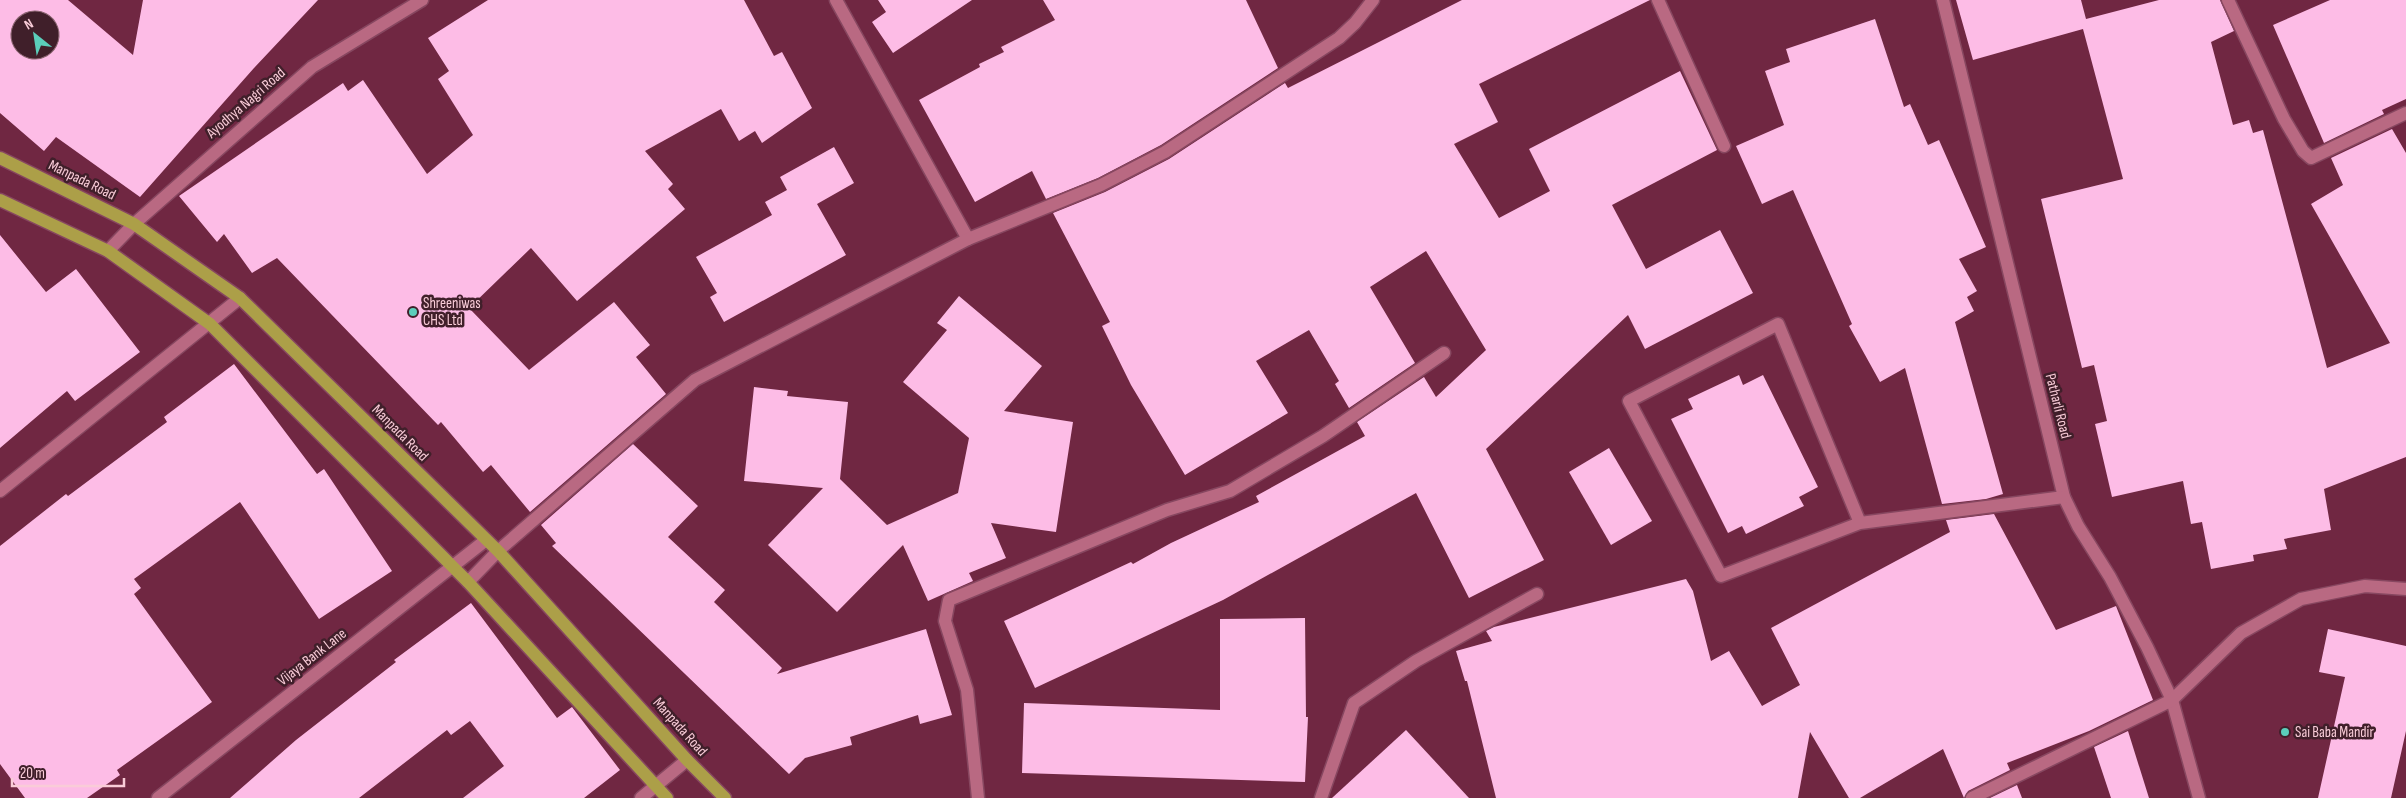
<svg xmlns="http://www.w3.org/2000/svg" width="2406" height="798" font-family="'Sofia Sans Condensed',sans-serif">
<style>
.building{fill:#fdbce6;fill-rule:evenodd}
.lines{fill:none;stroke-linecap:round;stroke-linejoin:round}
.minor-casing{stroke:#874760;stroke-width:15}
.major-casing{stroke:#874760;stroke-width:15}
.minor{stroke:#b96982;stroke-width:12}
.major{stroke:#ac9f48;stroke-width:12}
.poi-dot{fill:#5bcebb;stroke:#401f2a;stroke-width:2}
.labels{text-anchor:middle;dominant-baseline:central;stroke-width:5;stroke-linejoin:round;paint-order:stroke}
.street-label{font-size:15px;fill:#f9ccd8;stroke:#401f2a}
.poi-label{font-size:15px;fill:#f9ccd8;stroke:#401f2a;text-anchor:start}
</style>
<rect width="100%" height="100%" fill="#702742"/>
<g class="building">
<path d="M 0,0 L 68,0 L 133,55 L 143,0 L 318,0 L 254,68 L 140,197 L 56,137 L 44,151 L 0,113 ZM 20,20 L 50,20 L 50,50 L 20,50 Z"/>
<path d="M 488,0 L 744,0 L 774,56 L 782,52 L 812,108 L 762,143 L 755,131 L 739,141 L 721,109 L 645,151 L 673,184 L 668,189 L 685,209 L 577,301 L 531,248 L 469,308 L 529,370 L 614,302 L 650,345 L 636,357 L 666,394 L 530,512 L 491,465 L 483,472 L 441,422 L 438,425 L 277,258 L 252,273 L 224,234 L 217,242 L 179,196 L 343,83 L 348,91 L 363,80 L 427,174 L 473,135 L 438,79 L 449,71 L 428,38 Z"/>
<path d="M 878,0 L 972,0 L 893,53 L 872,22 L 886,12 Z"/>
<path d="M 1043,0 L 1246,0 L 1278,68 L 1161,145 L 1098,178 L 1046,199 L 1032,171 L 975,202 L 919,100 L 980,67 L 979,64 L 1004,52 L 1001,47 L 1055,20 Z"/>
<path d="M 1462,0 L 1650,0 L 1479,84 L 1498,122 L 1454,144 L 1499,218 L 1550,191 L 1529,149 L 1680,71 L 1717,150 L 1612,205 L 1646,269 L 1720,230 L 1753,293 L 1645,349 L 1628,315 L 1486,449 L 1544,560 L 1469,598 L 1416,493 L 1223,600 L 1035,688 L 1004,621 L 1131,562 L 1133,564 L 1171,543 L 1259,502 L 1256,496 L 1365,436 L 1357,422 L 1424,377 L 1436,397 L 1486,350 L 1426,251 L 1370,287 L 1415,363 L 1349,408 L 1335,384 L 1339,381 L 1309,330 L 1256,361 L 1288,413 L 1185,475 L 1131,385 L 1102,326 L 1110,322 L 1053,213 L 1105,192 L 1169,159 L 1285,83 L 1288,88 Z"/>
<path d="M 1956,0 L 2081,0 L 2086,19 L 2159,0 L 2220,0 L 2234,31 L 2211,42 L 2233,125 L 2249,120 L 2253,133 L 2263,130 L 2327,368 L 2390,343 L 2311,204 L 2343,185 L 2331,158 L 2392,129 L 2406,153 L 2406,457 L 2324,489 L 2331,530 L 2284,539 L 2287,549 L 2253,555 L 2254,561 L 2211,569 L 2202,522 L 2191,524 L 2183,481 L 2112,497 L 2095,424 L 2107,421 L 2094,365 L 2082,368 L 2041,199 L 2123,179 L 2083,29 L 1973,60 Z"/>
<path d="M 2330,0 L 2406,0 L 2406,99 L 2382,110 L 2384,114 L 2324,143 L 2273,25 Z"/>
<path d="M 1875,19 L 1904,107 L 1910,104 L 1928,145 L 1939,140 L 1986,247 L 1959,259 L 1977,291 L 1967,297 L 1974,311 L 1955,322 L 2003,494 L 1986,499 L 1942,504 L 1905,368 L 1880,382 L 1849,326 L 1852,324 L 1793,190 L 1762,204 L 1736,146 L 1784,125 L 1765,71 L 1790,62 L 1786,49 Z"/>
<path d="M 834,147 L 854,183 L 817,204 L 846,255 L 724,322 L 710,297 L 717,293 L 696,257 L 772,215 L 765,202 L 787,190 L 780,177 Z"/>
<path d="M 0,235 L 46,292 L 76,269 L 140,352 L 75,401 L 67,391 L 0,448 Z"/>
<path d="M 959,296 L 1042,366 L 1004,411 L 1073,422 L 1056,532 L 991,523 L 1006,558 L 969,573 L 973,581 L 928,601 L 903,545 L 837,612 L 768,545 L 823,488 L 744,481 L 754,387 L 788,391 L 787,396 L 848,402 L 840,479 L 887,525 L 958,493 L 969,438 L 903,382 L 947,330 L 937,323 Z"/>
<path d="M 234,364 L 317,474 L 324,469 L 392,571 L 319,619 L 240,502 L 134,579 L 141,588 L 134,594 L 212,702 L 117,770 L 120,775 L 87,798 L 25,798 L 0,764 L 0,546 L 66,494 L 68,496 L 167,422 L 164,417 Z"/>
<path d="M 1739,375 L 1743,385 L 1763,375 L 1818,487 L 1799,497 L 1804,506 L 1746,534 L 1742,526 L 1728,533 L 1671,419 L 1693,409 L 1688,399 Z"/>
<path d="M 633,444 L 698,506 L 668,537 L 725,590 L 714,602 L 782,668 L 777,674 L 926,629 L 952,715 L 920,724 L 918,715 L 850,737 L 852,745 L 805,758 L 789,774 L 552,546 L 556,543 L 541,525 Z"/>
<path d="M 1609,448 L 1652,521 L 1611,545 L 1569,472 Z"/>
<path d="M 1994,514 L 2056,630 L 2116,606 L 2153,700 L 2089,731 L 2007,763 L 2010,770 L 1968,791 L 1964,798 L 1943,749 L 1860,798 L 1849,798 L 1810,732 L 1798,798 L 1496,798 L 1467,681 L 1465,681 L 1456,651 L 1492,641 L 1486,631 L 1494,627 L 1686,579 L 1693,591 L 1711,661 L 1729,651 L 1762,706 L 1800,685 L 1771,628 L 1950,532 L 1946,520 Z"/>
<path d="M 471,603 L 557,718 L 572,707 L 620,770 L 584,798 L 463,798 L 504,766 L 470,721 L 451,735 L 447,730 L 359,798 L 230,798 L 296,740 L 396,662 L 394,660 Z"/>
<path d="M 1305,618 L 1306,717 L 1308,717 L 1305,782 L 1022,773 L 1024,703 L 1220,710 L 1220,619 Z"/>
<path d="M 2328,629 L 2406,646 L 2406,731 L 2391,798 L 2318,798 L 2345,677 L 2319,672 Z"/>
<path d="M 1406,730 L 1469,798 L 1332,798 Z"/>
<path d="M 2128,731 L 2149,798 L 2111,798 L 2094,747 Z"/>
<path d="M 2017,785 L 2022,798 L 1990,798 Z"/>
</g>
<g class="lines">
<defs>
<g id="minor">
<path d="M 836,0 L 968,239"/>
<path d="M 1658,0 L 1724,146"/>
<path d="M 1943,0 L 2064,497 L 2078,526 L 2110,577 L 2147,647 L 2172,700 L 2199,798"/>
<path d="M 2228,0 L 2284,119 L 2303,151 L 2311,158 L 2406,113"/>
<path d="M 108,251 L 134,224 L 312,67 L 422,0"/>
<path d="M 0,491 L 240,298"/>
<path d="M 1860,523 L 1778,324 L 1629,401 L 1721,576 L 1860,523 L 2064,497"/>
<path d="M 468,582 L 498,551 L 695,380 L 968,239 L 1101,185 L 1165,152 L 1339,38 L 1355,23 L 1373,0"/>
<path d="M 158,798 L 486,540"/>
<path d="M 641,798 L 687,760"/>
<path d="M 978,798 L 967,690 L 945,621 L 949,600 L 1167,510 L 1230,491 L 1323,436 L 1444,353"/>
<path d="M 1321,798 L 1354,703 L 1416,661 L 1537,594"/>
<path d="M 1972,798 L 2172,700 L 2241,633 L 2301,599 L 2365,586 L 2406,589"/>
</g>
<g id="major">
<path d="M 0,158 L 134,224 L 240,298 L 498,551 L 687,760 L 725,798"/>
<path d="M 0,200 L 108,251 L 210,324 L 468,582 L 667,798"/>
</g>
</defs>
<use href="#minor" class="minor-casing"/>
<use href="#major" class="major-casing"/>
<use href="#minor" class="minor"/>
<use href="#major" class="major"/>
</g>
<g class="poi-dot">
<circle cx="413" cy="312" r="5"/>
<circle cx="2285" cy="732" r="5"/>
</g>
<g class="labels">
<g class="street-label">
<text transform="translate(246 103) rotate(-41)">Ayodhya Nagri Road</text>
<text transform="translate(82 180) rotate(26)">Manpada Road</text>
<text transform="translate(2058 406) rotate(76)">Patharli Road</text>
<text transform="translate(400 433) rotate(45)">Manpada Road</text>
<text transform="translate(312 657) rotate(-38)">Vijaya Bank Lane</text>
<text transform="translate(680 727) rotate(48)">Manpada Road</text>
</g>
<g class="poi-label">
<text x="423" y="303">Shreeniwas<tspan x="423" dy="17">CHS Ltd</tspan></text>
<text x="2295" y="732">Sai Baba Mandir</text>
</g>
</g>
<g transform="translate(35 35) rotate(330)"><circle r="24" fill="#401f2a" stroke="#8a6470"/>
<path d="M0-4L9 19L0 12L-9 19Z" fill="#5bcebb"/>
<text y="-8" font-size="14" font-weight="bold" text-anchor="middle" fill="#f9ccd8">N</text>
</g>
<path d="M12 778v8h112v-8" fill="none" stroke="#f9ccd8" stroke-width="2.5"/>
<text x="20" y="778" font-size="15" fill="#f9ccd8" stroke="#401f2a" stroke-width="4" paint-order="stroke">20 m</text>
</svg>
